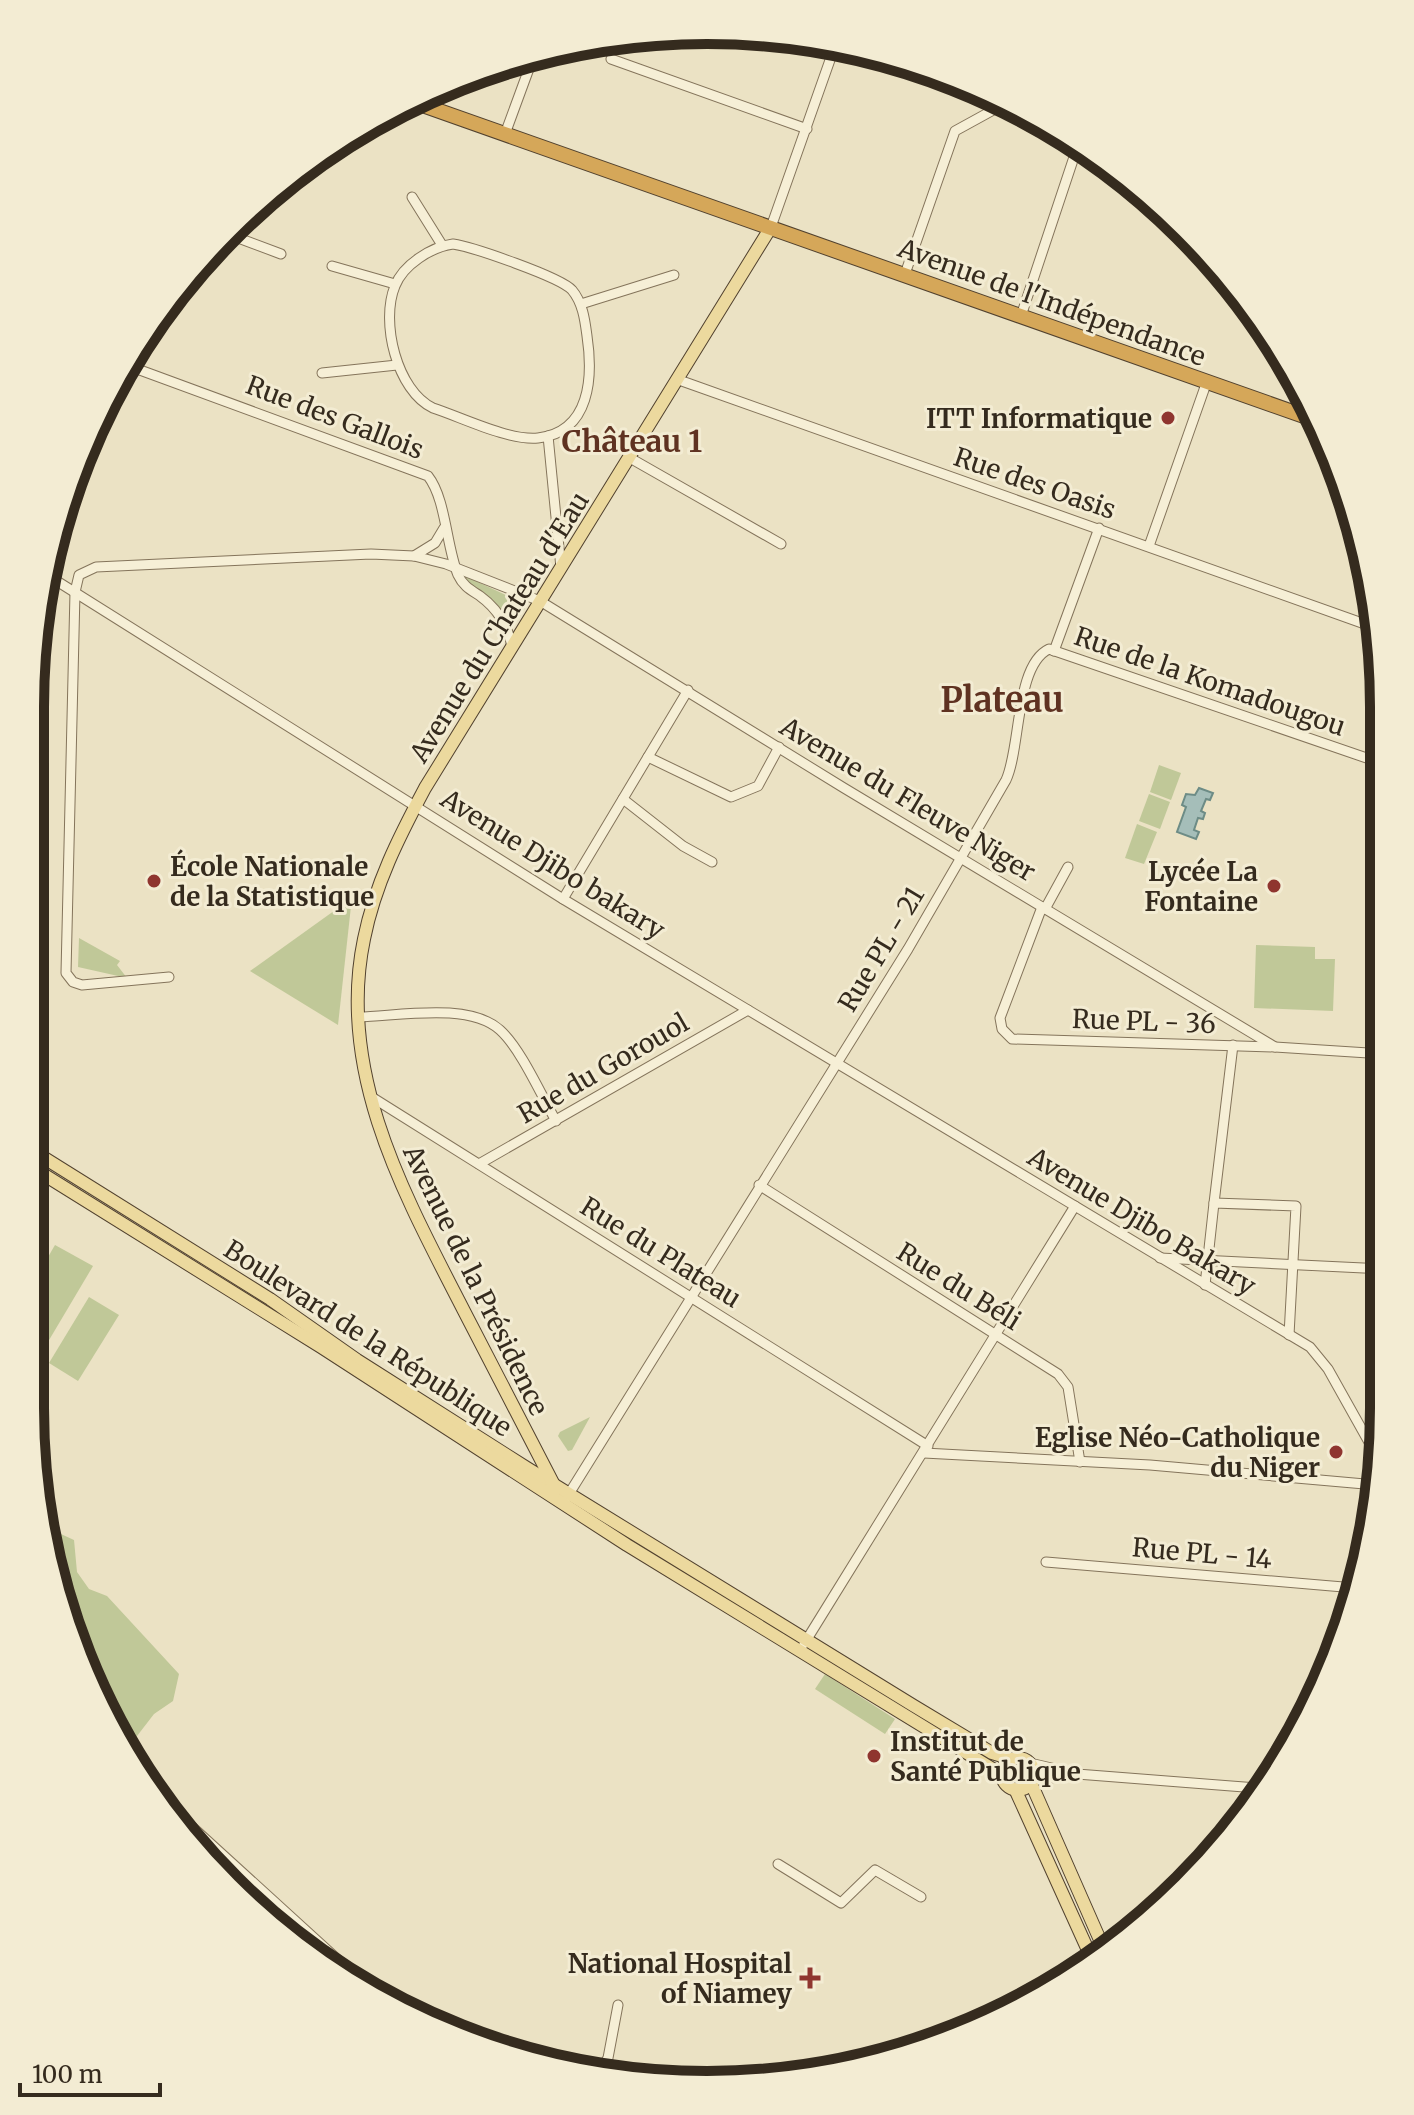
<svg xmlns="http://www.w3.org/2000/svg" width="1414" height="2115" font-family="Merriweather,serif">
<style>
.green{fill:#c0c898}
.water{fill:#a5beb9;stroke:#6d8c86;stroke-width:2}
.lines{fill:none;stroke-linecap:round;stroke-linejoin:round}
.minor-casing{stroke:#84745b;stroke-width:11}
.major-casing{stroke:#52422f;stroke-width:14}
.highway-casing{stroke:#52422f;stroke-width:16}
.minor{stroke:#f6efd6;stroke-width:9}
.major{stroke:#ecd99e;stroke-width:12}
.highway{stroke:#d5a759;stroke-width:14}
.poi-dot{fill:#8f352f;stroke:#f3ecd3;stroke-width:3}
.labels{text-anchor:middle;dominant-baseline:central;stroke-width:6;stroke-linejoin:round;paint-order:stroke}
.street-label{font-size:26px;fill:#352b1e;stroke:#f3ecd3}
.poi-label{font-size:26px;font-weight:bold;fill:#352b1e;stroke:#f3ecd3;text-anchor:end}
.quarter-label{font-size:30px;font-weight:bold;fill:#5f3221;stroke:#f3ecd3}
.district-label{font-size:34px;font-weight:bold;fill:#5f3221;stroke:#f3ecd3}
.rim{fill:none;stroke:#352b1e;stroke-width:10}
</style>
<rect width="100%" height="100%" fill="#ebe2c4"/>
<g class="green">
<path d="M 465,576 L 527,605 L 513,627 L 500,610 L 463,580 Z"/>
<path d="M 1159,765 L 1181,773 L 1171,800 L 1150,792 Z"/>
<path d="M 1149,794 L 1170,802 L 1160,829 L 1139,821 Z"/>
<path d="M 1137,824 L 1157,832 L 1144,864 L 1125,858 Z"/>
<path d="M 345,903 L 351,906 L 338,1025 L 250,971 Z"/>
<path d="M 79,938 L 120,961 L 117,965 L 127,978 L 78,967 Z"/>
<path d="M 1256,945 L 1315,947 L 1315,959 L 1335,959 L 1333,1011 L 1254,1008 Z"/>
<path d="M 55,1245 L 93,1266 L 39,1357 L 30,1352 L 30,1288 Z"/>
<path d="M 89,1297 L 119,1315 L 78,1381 L 49,1363 Z"/>
<path d="M 590,1417 L 572,1450 L 568,1451 L 558,1436 L 560,1432 Z"/>
<path d="M 50,1529 L 74,1540 L 77,1572 L 89,1589 L 107,1596 L 179,1674 L 173,1701 L 154,1714 L 127,1749 L 66,1625 Z"/>
<path d="M 825,1674 L 895,1719 L 885,1734 L 815,1689 Z"/>
<path d="M 276,1917 L 333,1967 L 295,1945 L 270,1918 Z"/>
</g>
<path class="water" d="M 1199,788 L 1213,793 L 1210,800 L 1206,799 L 1201,811 L 1205,813 L 1203,819 L 1198,818 L 1194,830 L 1199,832 L 1196,839 L 1177,832 L 1186,807 L 1182,805 L 1186,794 L 1195,795 Z"/>
<g class="lines">
<defs>
<g id="minor">
<path d="M 611,59 L 807,129"/>
<path d="M 505,134 L 534,55"/>
<path d="M 412,197 L 442,245"/>
<path d="M 771,227 L 836,43"/>
<path d="M 225,233 L 281,254"/>
<path d="M 453,244 C 473,247 560,277 572,290 C 583,303 585,321 587,336 C 593,376 591,432 538,438 C 509,441 461,417 433,408 C 397,391 380,322 395,286 C 403,265 431,247 453,244 Z"/>
<path d="M 332,266 L 395,284"/>
<path d="M 905,274 L 955,131 L 1006,103"/>
<path d="M 581,304 L 674,275"/>
<path d="M 1021,316 L 1079,142"/>
<path d="M 129,366 L 428,476 C 446,499 446,545 458,575 C 463,586 471,590 480,596 C 498,609 508,626 512,647"/>
<path d="M 322,373 L 397,365"/>
<path d="M 679,380 L 1376,628"/>
<path d="M 548,436 L 561,568"/>
<path d="M 630,458 L 781,544"/>
<path d="M 1149,546 L 1206,384"/>
<path d="M 414,556 L 435,543 L 444,528"/>
<path d="M 44,573 L 563,899 L 1310,1347 L 1328,1369 L 1379,1460"/>
<path d="M 1054,651 L 1099,528"/>
<path d="M 648,757 L 731,797 L 758,786 L 779,747"/>
<path d="M 623,799 L 683,846 L 712,862"/>
<path d="M 563,899 L 688,690"/>
<path d="M 1042,907 L 1000,1018 L 1002,1029 L 1012,1039 L 1275,1047 L 1384,1054"/>
<path d="M 1045,909 L 1068,867"/>
<path d="M 169,977 L 82,985 L 73,982 L 66,973 L 75,592 L 79,575 L 96,567 L 371,554 L 414,556 L 446,564 L 540,601 L 844,788 L 1275,1047"/>
<path d="M 359,1017 C 399,1016 469,1002 500,1030 C 521,1049 541,1095 556,1121"/>
<path d="M 370,1096 L 928,1446"/>
<path d="M 479,1164 L 748,1010"/>
<path d="M 759,1185 L 1058,1374 L 1068,1387 L 1080,1462"/>
<path d="M 1214,1203 L 1233,1045"/>
<path d="M 1160,1258 L 1384,1269"/>
<path d="M 1205,1285 L 1214,1203 L 1296,1206 L 1289,1335"/>
<path d="M 924,1453 L 1150,1465 L 1376,1485"/>
<path d="M 567,1497 L 908,949 L 1006,780 C 1021,748 1015,665 1049,649 L 1384,764"/>
<path d="M 1046,1562 L 1355,1588"/>
<path d="M 804,1644 L 1075,1206"/>
<path d="M 1030,1763 L 1077,1774 L 1257,1788"/>
<path d="M 1032,1781 L 1070,1775"/>
<path d="M 143,1782 L 369,1988"/>
<path d="M 778,1864 L 841,1903 L 875,1870 L 921,1897"/>
<path d="M 601,2069 L 608,2058 L 618,2005"/>
</g>
<g id="major">
<path d="M 30,1149 L 270,1299 L 357,1360 L 527,1468 L 914,1706 L 992,1753 L 1012,1759"/>
<path d="M 30,1166 L 321,1347 L 627,1545 L 1001,1774"/>
<path d="M 553,1496 L 553,1483 C 523,1426 494,1368 464,1311 C 405,1196 336,1073 364,939 C 375,884 399,837 425,788 L 771,227"/>
<circle cx="1018" cy="1774" r="16"/>
<path d="M 1031,1783 L 1104,1949"/>
<path d="M 1015,1789 L 1092,1959"/>
</g>
<path id="highway" d="M 411,101 L 1318,421"/>
</defs>
<use href="#minor" class="minor-casing"/>
<use href="#major" class="major-casing"/>
<use href="#highway" class="highway-casing"/>
<use href="#minor" class="minor"/>
<use href="#major" class="major"/>
<use href="#highway" class="highway"/>
</g>
<g class="poi-dot">
<circle cx="1168" cy="418" r="8"/>
<circle cx="154" cy="881" r="8"/>
<circle cx="1274" cy="886" r="8"/>
<circle cx="1336" cy="1452" r="8"/>
<circle cx="874" cy="1756" r="8"/>
<path d="M806 1966h8v8h8v8h-8v8h-8v-8h-8v-8h8z"/>
</g>
<g class="labels">
<g class="street-label">
<text transform="translate(1052 302) rotate(20)">Avenue de l'Indépendance</text>
<text transform="translate(335 417) rotate(21)">Rue des Gallois</text>
<text transform="translate(1035 483) rotate(19)">Rue des Oasis</text>
<text transform="translate(499 627) rotate(-58)">Avenue du Chateau d'Eau</text>
<text transform="translate(1210 681) rotate(19)">Rue de la Komadougou</text>
<text transform="translate(908 799) rotate(31)">Avenue du Fleuve Niger</text>
<text transform="translate(553 864) rotate(32)">Avenue Djibo bakary</text>
<text transform="translate(881 949) rotate(-59)">Rue PL - 21</text>
<text transform="translate(1144 1021) rotate(2)">Rue PL - 36</text>
<text transform="translate(603 1068) rotate(-30)">Rue du Gorouol</text>
<text transform="translate(1142 1221) rotate(31)">Avenue Djibo Bakary</text>
<text transform="translate(661 1252) rotate(32)">Rue du Plateau</text>
<text transform="translate(476 1280) rotate(64)">Avenue de la Présidence</text>
<text transform="translate(959 1286) rotate(32)">Rue du Béli</text>
<text transform="translate(368 1338) rotate(33)">Boulevard de la République</text>
<text transform="translate(1202 1553) rotate(5)">Rue PL - 14</text>
</g>
<g class="poi-label">
<text x="1152" y="418">ITT Informatique</text>
<text x="170" y="866" text-anchor="start">École Nationale<tspan x="170" dy="30">de la Statistique</tspan></text>
<text x="1258" y="871">Lycée La<tspan x="1258" dy="30">Fontaine</tspan></text>
<text x="1320" y="1437">Eglise Néo-Catholique<tspan x="1320" dy="30">du Niger</tspan></text>
<text x="890" y="1741" text-anchor="start">Institut de<tspan x="890" dy="30">Santé Publique</tspan></text>
<text x="792" y="1963">National Hospital<tspan x="792" dy="30">of Niamey</tspan></text>
</g>
<g class="quarter-label">
<text x="632" y="441">Château 1</text>
</g>
<g class="district-label">
<text x="1002" y="700">Plateau</text>
</g>
</g>
<path d="M0 0H1414V2115H0ZM707 44H707A663 663 0 0 1 1370 707V1408A663 663 0 0 1 707 2071H707A663 663 0 0 1 44 1408V707A663 663 0 0 1 707 44Z" fill="#f3ecd3" fill-rule="evenodd"/>
<path class="rim" d="M707 44H707A663 663 0 0 1 1370 707V1408A663 663 0 0 1 707 2071H707A663 663 0 0 1 44 1408V707A663 663 0 0 1 707 44Z"/>
<path d="M20 2083v12h140v-12" fill="none" stroke="#352b1e" stroke-width="4"/>
<text x="32" y="2083" font-size="24" fill="#352b1e" stroke="#f3ecd3" stroke-width="6" paint-order="stroke">100 m</text>
</svg>
